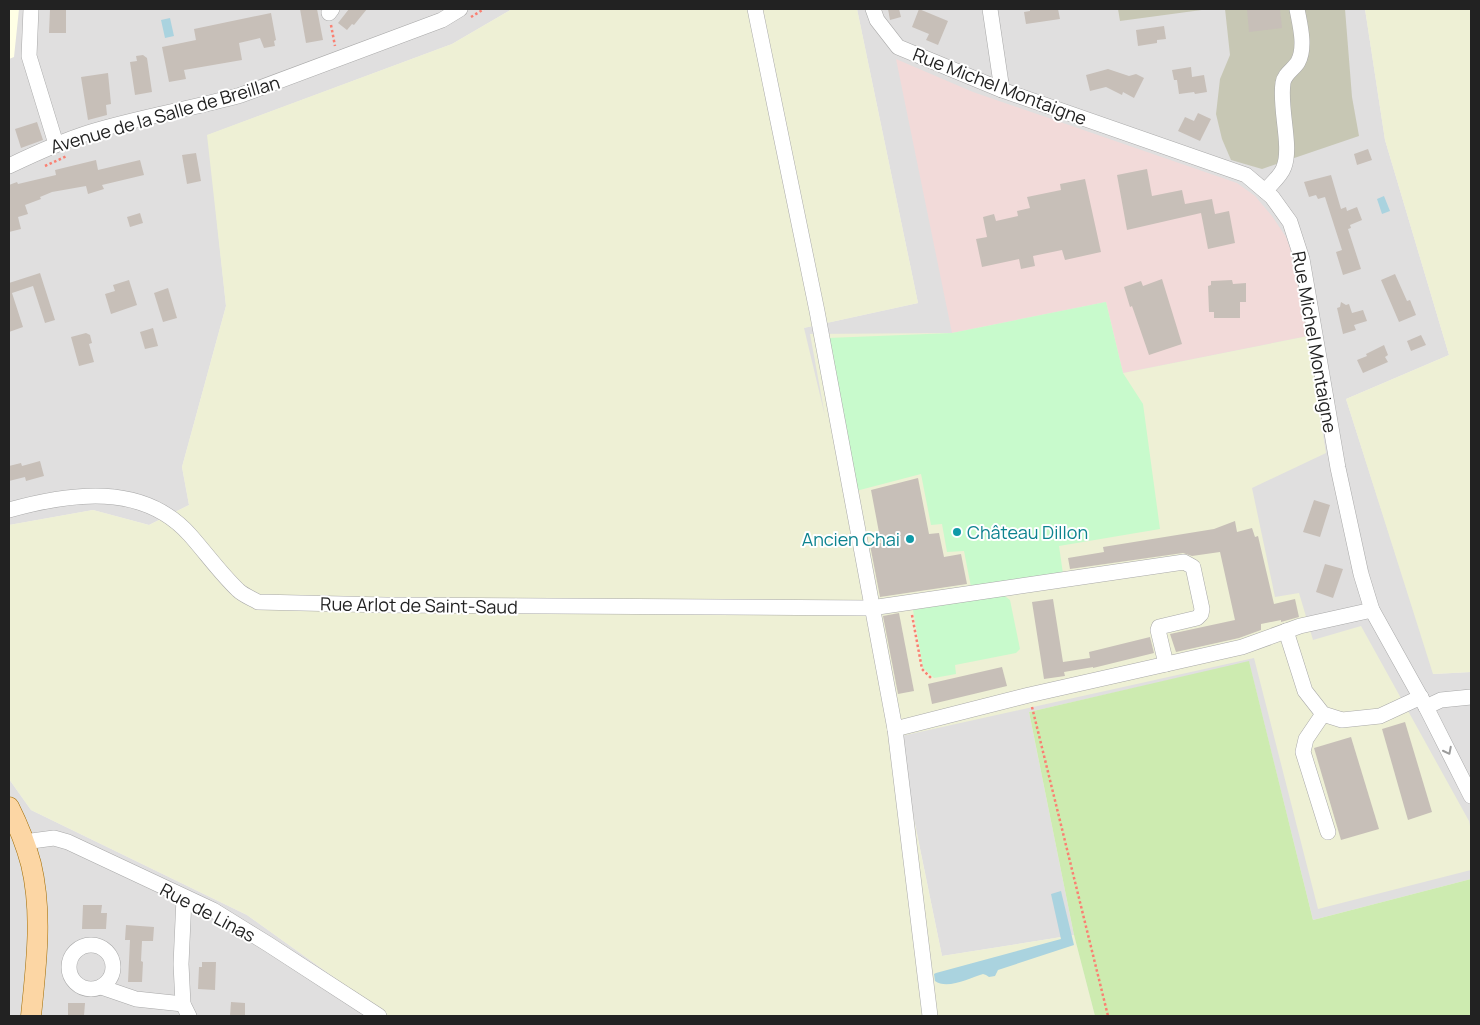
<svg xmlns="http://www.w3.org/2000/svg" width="1480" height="1025" font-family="Manrope,sans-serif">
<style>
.residential{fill:#e0dfdf}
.commercial{fill:#f2dad9}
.education{fill:#ffffe5}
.construction{fill:#c7c7b4}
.farmland{fill:#eef0d5}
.grass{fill:#cdebb0}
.park{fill:#c8facc}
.water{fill:#aad3df}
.building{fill:#c7bfb8}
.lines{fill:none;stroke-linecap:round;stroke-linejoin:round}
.minor-casing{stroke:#a9a9a9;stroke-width:16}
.major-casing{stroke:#a06b00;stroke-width:21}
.path{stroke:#fa8072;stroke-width:2.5;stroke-dasharray:2.5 2.5;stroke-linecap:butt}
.minor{stroke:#fff;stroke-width:15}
.major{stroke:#fcd6a4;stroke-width:20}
.oneway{stroke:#9c9c9c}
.culture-dot{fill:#0f9aa8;stroke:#fff;stroke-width:2}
.labels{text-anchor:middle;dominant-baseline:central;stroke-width:4;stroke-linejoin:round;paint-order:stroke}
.street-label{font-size:18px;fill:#222;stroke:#fff}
.culture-label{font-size:18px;fill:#0d838f;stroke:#fff;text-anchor:start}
</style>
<rect width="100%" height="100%" fill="#f2efe9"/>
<g class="residential">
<path d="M 9,9 L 512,9 L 452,44 L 208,135 L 226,306 L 182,467 L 189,505 L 149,525 L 93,510 L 9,525 Z"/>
<path d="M 857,9 L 1365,9 L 1385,140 L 1449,355 L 1346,399 L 1434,674 L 1471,672 L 1471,879 L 1313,920 L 1249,662 L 1029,712 L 1074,935 L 942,956 L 871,608 L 803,328 L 918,303 Z"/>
<path d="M 9,779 L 31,810 L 247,915 L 388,1016 L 9,1016 Z"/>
</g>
<path class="commercial" d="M 896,59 L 973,92 L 1237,183 L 1255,196 L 1272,216 L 1286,237 L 1290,248 L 1308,336 L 1123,373 L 1105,302 L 952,333 Z"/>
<path class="education" d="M 9,9 L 19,9 L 14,57 L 9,59 Z"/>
<g class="construction">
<path d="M 1118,9 L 1209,9 L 1120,21 Z"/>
<path d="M 1225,9 L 1345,9 L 1352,97 L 1359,136 L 1262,169 L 1231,160 L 1222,139 L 1216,114 L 1220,79 L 1230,55 Z"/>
</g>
<g class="farmland">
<path d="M 512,9 L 857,9 L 918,303 L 804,328 L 825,416 L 810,334 L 952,333 L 1106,302 L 1123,373 L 1308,336 L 1326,453 L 1252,488 L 1275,597 L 1299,593 L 1313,640 L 1361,626 L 1469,821 L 1471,831 L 1471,870 L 1318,909 L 1254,658 L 897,737 L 942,956 L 1074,935 L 1095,1016 L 388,1016 L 247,915 L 31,810 L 9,779 L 9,525 L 93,510 L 149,525 L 189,505 L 182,467 L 226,306 L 207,135 L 452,44 Z"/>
<path d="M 1365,9 L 1471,9 L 1471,672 L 1433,674 L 1346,399 L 1449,355 L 1385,140 Z"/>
</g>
<path class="grass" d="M 1249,661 L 1313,920 L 1471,879 L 1471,1016 L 1095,1016 L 1074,935 L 1029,712 Z"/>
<g class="park">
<path d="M 1106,302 L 1123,373 L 1143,404 L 1160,529 L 1059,546 L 1063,574 L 971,587 L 964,551 L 947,552 L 942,524 L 931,525 L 921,474 L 856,491 L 828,338 L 952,333 Z"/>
<path d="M 1002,594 L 1010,600 L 1020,649 L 1016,653 L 955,665 L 956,674 L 934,678 L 923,668 L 913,610 Z"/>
</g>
<g class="water">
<path d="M 170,18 L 174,36 L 165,38 L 161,20 Z"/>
<path d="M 1384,196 L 1390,211 L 1382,214 L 1377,199 Z"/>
<path d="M 1061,891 L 1074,945 L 998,970 L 995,976 L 989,977 L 986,975 L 983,974 C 970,978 947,990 935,981 L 934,974 L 936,973 L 1061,939 L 1051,894 Z"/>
</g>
<g class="building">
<path d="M 50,9 L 66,9 L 66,33 L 49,33 Z"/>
<path d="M 300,9 L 317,9 L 323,40 L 306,43 Z"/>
<path d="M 349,9 L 367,9 L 354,25 L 352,24 L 347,30 L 338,23 Z"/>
<path d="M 888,9 L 899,9 L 901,17 L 890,20 Z"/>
<path d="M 919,9 L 948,21 L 938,45 L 926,40 L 929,34 L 912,27 Z"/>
<path d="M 1030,9 L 1058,9 L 1060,19 L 1026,24 L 1024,12 L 1030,11 Z"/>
<path d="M 1247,9 L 1280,9 L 1282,28 L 1249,32 Z"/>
<path d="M 271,13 L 276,40 L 274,41 L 275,46 L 264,48 L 260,38 L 239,43 L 242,60 L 184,70 L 186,79 L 169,82 L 162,47 L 196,40 L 194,29 Z"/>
<path d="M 1164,26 L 1166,39 L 1157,40 L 1157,43 L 1138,46 L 1136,30 Z"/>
<path d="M 143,55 L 147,58 L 152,92 L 135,95 L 130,62 L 137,61 L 136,56 Z"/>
<path d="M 1191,67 L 1192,77 L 1204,75 L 1207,92 L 1195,94 L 1194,92 L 1179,94 L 1177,80 L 1174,80 L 1172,70 Z"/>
<path d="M 1108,69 L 1129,76 L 1136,74 L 1144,78 L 1134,98 L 1123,92 L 1122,95 L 1106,87 L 1090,91 L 1086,75 Z"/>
<path d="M 108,73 L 111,104 L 106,105 L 107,115 L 88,120 L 81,77 Z"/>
<path d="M 1198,113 L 1211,119 L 1200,141 L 1178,131 L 1185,117 L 1194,121 Z"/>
<path d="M 37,122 L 43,140 L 21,148 L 15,129 Z"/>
<path d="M 1368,149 L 1372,160 L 1357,165 L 1354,154 Z"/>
<path d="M 196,153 L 201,181 L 187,184 L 182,155 Z"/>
<path d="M 96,160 L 98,170 L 140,160 L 144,175 L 102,185 L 104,189 L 88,194 L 86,186 L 52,192 L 40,197 L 41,199 L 25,205 L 28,214 L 18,217 L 21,229 L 9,232 L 9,185 L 17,182 L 18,184 L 56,175 L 55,170 Z"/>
<path d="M 1147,169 L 1152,196 L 1182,190 L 1185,204 L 1212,199 L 1215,214 L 1229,211 L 1235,243 L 1208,249 L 1201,213 L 1127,230 L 1117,175 Z"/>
<path d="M 1331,175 L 1341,209 L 1346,207 L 1347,211 L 1357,207 L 1362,220 L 1350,225 L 1351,228 L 1348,229 L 1361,269 L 1343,275 L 1336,252 L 1342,250 L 1325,197 L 1318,199 L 1316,195 L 1309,197 L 1304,182 Z"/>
<path d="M 1085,179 L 1101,252 L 1065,260 L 1062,250 L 1033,256 L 1035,266 L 1021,269 L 1019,259 L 982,267 L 976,239 L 987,237 L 983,217 L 994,214 L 996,221 L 1018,216 L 1017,211 L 1030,208 L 1027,197 L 1061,190 L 1060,184 Z"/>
<path d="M 140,213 L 143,223 L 130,227 L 127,217 Z"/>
<path d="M 40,273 L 55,320 L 45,323 L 33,286 L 12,293 L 23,327 L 9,332 L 9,283 Z"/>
<path d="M 1395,274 L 1407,301 L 1410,300 L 1416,315 L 1399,322 L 1381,280 Z"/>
<path d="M 1162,279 L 1182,344 L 1149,355 L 1132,306 L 1130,307 L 1124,287 L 1141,281 L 1143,286 Z"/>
<path d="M 129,280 L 137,305 L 111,314 L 105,294 L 115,291 L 113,285 Z"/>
<path d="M 1232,280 L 1233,284 L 1246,283 L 1246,302 L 1240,302 L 1240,318 L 1214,318 L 1214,312 L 1209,312 L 1208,286 L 1211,285 L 1211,281 Z"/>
<path d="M 168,288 L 177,318 L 163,322 L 154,293 Z"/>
<path d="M 1341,302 L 1346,305 L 1349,304 L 1352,313 L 1363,310 L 1367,321 L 1354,325 L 1356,330 L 1343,334 L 1337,308 L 1340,307 Z"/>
<path d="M 153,328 L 158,346 L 145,349 L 140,332 Z"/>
<path d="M 86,333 L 90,335 L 92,343 L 89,344 L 94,362 L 79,366 L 71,337 Z"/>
<path d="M 1421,335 L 1426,345 L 1411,351 L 1407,341 Z"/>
<path d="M 1384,345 L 1388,355 L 1385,357 L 1388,362 L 1363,373 L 1357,360 L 1367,356 L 1366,354 Z"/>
<path d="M 40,461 L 44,476 L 26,481 L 25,477 L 9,481 L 9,466 L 21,463 L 22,466 Z"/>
<path d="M 918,478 L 929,534 L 939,533 L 944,557 L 961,554 L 967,584 L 880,597 L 870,545 L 881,543 L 871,490 Z"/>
<path d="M 1314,500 L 1330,505 L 1320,537 L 1303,532 Z"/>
<path d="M 1235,521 L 1237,532 L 1252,528 L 1255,537 L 1258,536 L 1274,604 L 1295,599 L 1299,617 L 1281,622 L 1281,620 L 1261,624 L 1261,630 L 1239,638 L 1176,652 L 1170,634 L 1235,620 L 1220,552 L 1192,556 L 1183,553 L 1070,569 L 1068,558 L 1104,552 L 1103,547 L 1214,529 Z"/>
<path d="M 1325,564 L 1343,569 L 1333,598 L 1316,592 Z"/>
<path d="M 1053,599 L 1063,662 L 1090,658 L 1089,652 L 1150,637 L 1154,653 L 1093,668 L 1093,667 L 1064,672 L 1065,676 L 1044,679 L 1032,602 Z"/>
<path d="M 899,613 L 914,691 L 898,694 L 883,616 Z"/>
<path d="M 1002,667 L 1007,686 L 932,704 L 928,684 Z"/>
<path d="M 1405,722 L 1432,812 L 1408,820 L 1382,729 Z"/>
<path d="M 1351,737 L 1379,829 L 1341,840 L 1314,748 Z"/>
<path d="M 83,905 L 102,905 L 101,913 L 107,913 L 106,929 L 82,929 Z"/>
<path d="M 126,925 L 154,927 L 153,941 L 142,941 L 141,961 L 143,962 L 142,982 L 128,982 L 130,940 L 125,940 Z"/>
<path d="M 202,962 L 216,962 L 215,990 L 198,989 L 199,967 L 202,967 Z"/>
<path d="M 231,1002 L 245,1003 L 245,1016 L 230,1016 Z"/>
<path d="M 68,1003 L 85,1003 L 84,1016 L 68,1016 Z"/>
</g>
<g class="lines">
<defs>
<g id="minor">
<path d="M 31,9 L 29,56 L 56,144"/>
<path d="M 755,9 L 817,311 L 895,729 L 1029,695 L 1242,647 L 1300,626 L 1372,610"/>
<path d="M 873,9 L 877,20 L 898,47 L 1002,90 L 1246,175 L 1272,197 L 1290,222 L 1302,259 L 1338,468 L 1361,574 L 1372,610 L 1426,707 L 1471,796"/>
<path d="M 990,9 L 1002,90"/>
<path d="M 329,13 L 332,9"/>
<path d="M 9,166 C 36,153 62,141 91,132 C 140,117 191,109 241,95 L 442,20 L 460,9"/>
<path d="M 1265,191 C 1271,184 1281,176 1284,167 C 1292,146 1279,108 1283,83 C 1284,74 1294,69 1298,62 C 1306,47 1300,25 1297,9"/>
<path d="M 9,510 C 70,493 143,482 190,535 C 206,553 221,574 238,590 C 243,595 251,598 258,602 L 386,605 L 871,608 L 1184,562 L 1193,567 L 1202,609 L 1201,614 L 1197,618 L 1159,627 L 1158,630 L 1166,664"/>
<path d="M 1286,631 L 1305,691 L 1323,714 L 1342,720 L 1380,716 L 1421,697"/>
<path d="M 1426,707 L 1441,700 L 1471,697"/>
<path d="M 1323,714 L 1306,739 L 1303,752 L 1328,832"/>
<path d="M 895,729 L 930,1016"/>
<path d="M 24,842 L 54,838 L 68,842 L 213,910 L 268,944 L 379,1016"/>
<path d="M 184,898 L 181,964 L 183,1004 L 189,1016"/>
<circle cx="91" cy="967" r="22"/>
<path d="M 101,987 L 136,999 L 183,1004"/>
</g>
<path id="major" d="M 9,807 C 18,825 26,845 31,864 C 43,914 36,966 31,1016"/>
</defs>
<use href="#minor" class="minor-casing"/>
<use href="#major" class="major-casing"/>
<g class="path">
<path d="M 471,17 L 484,9"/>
<path d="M 331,25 L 335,46"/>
<path d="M 45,166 L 67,156"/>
<path d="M 912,615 L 922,669 L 932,679"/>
<path d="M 1032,707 L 1108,1016"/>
</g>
<use href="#minor" class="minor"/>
<use href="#major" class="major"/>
</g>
<defs><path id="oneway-chevron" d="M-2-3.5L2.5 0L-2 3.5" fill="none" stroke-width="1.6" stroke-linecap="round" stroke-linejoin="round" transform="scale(1.25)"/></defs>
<use class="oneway" href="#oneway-chevron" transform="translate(1448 751) rotate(63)"/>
<g class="culture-dot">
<circle cx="957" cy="532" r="5"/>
<circle cx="910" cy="539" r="5"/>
</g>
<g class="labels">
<g class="street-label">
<text transform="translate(1000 86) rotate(21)">Rue Michel Montaigne</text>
<text transform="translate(165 114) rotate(-16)">Avenue de la Salle de Breillan</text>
<text transform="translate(1315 342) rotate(80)">Rue Michel Montaigne</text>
<text transform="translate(419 605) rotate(1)">Rue Arlot de Saint-Saud</text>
<text transform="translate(208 912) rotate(28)">Rue de Linas</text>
</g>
<g class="culture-label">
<text x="967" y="532">Château Dillon</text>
<text x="900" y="539" text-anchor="end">Ancien Chai</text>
</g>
</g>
<rect width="1480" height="1025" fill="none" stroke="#222222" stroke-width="20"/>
</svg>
